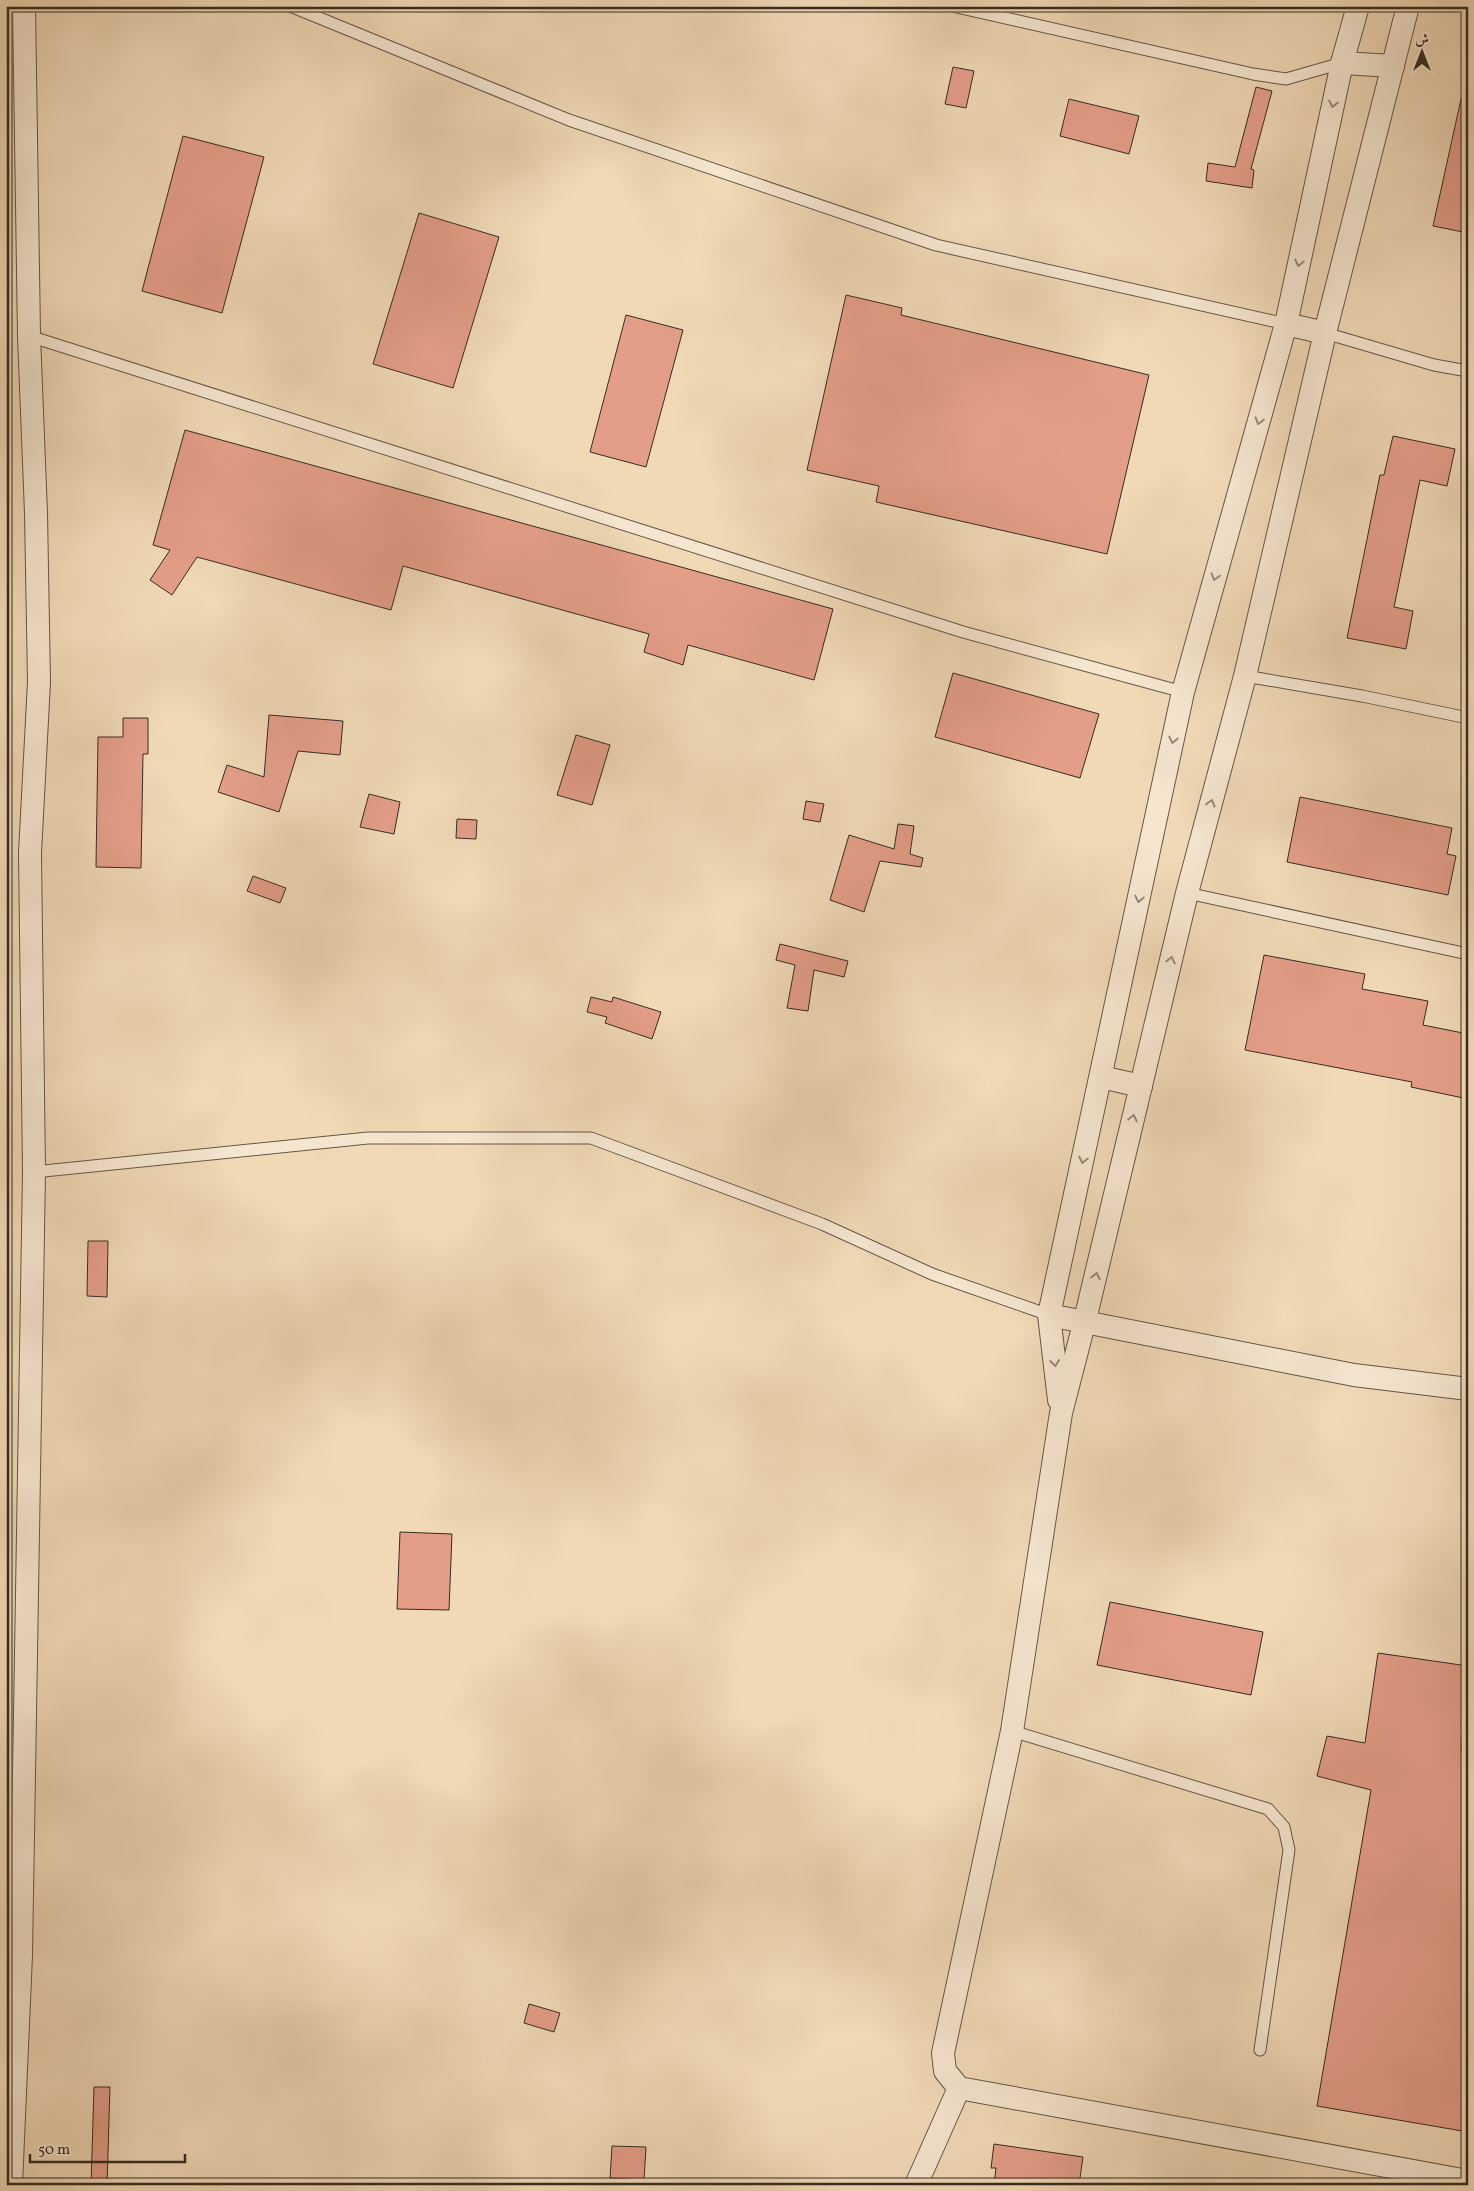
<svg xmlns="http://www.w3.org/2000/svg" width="1474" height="2191" font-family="Vollkorn,Amiri,serif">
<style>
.building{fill:#e49e88;stroke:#362c23}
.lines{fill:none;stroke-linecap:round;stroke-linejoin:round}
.service-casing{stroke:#655748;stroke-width:13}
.minor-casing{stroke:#655748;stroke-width:24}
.service{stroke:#f6e6d0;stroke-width:11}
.minor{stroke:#f6e6d0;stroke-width:22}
.oneway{stroke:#96897a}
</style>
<rect width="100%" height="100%" fill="#f1d9b6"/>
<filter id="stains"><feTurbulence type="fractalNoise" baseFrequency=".004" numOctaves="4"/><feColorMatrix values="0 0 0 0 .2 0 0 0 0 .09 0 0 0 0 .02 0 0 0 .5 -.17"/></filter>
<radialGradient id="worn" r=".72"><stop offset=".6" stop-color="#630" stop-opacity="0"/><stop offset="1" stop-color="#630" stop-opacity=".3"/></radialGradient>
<g class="building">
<path d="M 953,67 L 974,71 L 966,108 L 945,104 Z"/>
<path d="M 1256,87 L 1272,91 L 1251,169 L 1254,170 L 1252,188 L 1206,181 L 1208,163 L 1235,167 Z"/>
<path d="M 1069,99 L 1139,116 L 1129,154 L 1060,136 Z"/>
<path d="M 1461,99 L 1468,100 L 1468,233 L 1433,226 Z"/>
<path d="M 183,136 L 264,157 L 222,313 L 142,291 Z"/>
<path d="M 419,213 L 499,237 L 453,388 L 373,364 Z"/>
<path d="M 846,295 L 902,308 L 901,315 L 1149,375 L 1107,554 L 876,502 L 879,486 L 807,470 Z"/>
<path d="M 626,315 L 683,330 L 646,467 L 590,452 Z"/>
<path d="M 185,430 L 833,609 L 814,680 L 688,645 L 683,665 L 644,652 L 649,634 L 403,566 L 391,610 L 197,557 L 172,595 L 150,580 L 170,550 L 153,545 Z"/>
<path d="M 1393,436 L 1455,449 L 1447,486 L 1420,480 L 1394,607 L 1413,611 L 1406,649 L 1347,638 L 1380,475 L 1384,475 Z"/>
<path d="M 953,673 L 1099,714 L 1080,778 L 935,737 Z"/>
<path d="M 269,715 L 343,721 L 340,755 L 298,751 L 279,812 L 218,792 L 227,765 L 264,777 Z"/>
<path d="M 123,718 L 148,718 L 148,754 L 143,754 L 141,868 L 96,867 L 98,737 L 123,737 Z"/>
<path d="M 576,735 L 610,745 L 592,805 L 557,795 Z"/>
<path d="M 369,794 L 400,802 L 394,834 L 360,827 Z"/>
<path d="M 1300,797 L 1452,828 L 1447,854 L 1456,856 L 1448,895 L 1287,862 Z"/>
<path d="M 806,801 L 824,804 L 820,822 L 803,819 Z"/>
<path d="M 457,819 L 477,820 L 476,839 L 456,838 Z"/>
<path d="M 898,824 L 914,826 L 910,854 L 923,858 L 921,867 L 880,861 L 864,912 L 830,900 L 849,835 L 894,849 Z"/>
<path d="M 253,876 L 286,888 L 280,903 L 247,891 Z"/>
<path d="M 780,944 L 848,961 L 844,977 L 814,970 L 808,1011 L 787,1008 L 795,965 L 776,960 Z"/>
<path d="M 1264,955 L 1365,974 L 1362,989 L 1428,1001 L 1423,1025 L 1468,1034 L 1468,1099 L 1411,1087 L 1412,1082 L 1245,1050 Z"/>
<path d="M 591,997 L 612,1002 L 613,997 L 661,1012 L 652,1039 L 605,1023 L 607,1017 L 587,1012 Z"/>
<path d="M 88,1241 L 108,1241 L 107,1297 L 87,1296 Z"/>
<path d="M 400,1532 L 452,1534 L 449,1610 L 397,1609 Z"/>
<path d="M 1110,1602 L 1263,1632 L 1251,1695 L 1097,1665 Z"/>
<path d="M 1378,1653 L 1468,1666 L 1468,1701 L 1461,1750 L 1468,1751 L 1468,2132 L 1317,2106 L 1371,1790 L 1317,1776 L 1327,1736 L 1365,1743 Z"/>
<path d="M 529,2004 L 560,2013 L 554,2032 L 524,2023 Z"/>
<path d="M 94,2087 L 110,2087 L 107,2185 L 91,2185 Z"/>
<path d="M 994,2144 L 1083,2157 L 1079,2185 L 994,2185 L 996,2168 L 991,2168 Z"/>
<path d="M 612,2146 L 646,2147 L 644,2180 L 610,2178 Z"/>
</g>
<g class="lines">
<defs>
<g id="service">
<path d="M 290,6 L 569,120 L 936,245 L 1286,324"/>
<path d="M 952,6 L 1253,74 L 1286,79 L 1342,63"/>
<path d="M 1325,333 L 1434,365 L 1468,371"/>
<path d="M 29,336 L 963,632 L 1183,692"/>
<path d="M 1245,676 L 1362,696 L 1468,718"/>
<path d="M 1187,893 L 1468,954"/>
<path d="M 34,1172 L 368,1138 L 591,1138 L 822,1224 L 932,1274 L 1049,1315"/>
<path d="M 1012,1731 L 1268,1809 L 1284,1827 L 1289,1850 L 1260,2050"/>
</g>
<g id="minor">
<path d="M 1408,6 L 1325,333 L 1245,676 L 1187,893 L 1084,1324 L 1061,1413 L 1012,1731 L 943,2053 L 945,2071 L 959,2088 L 1468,2181"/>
<path d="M 1342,63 L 1393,66"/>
<path d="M 1286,324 L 1325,333"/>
<path d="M 1101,1077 L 1141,1086"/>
<path d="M 1049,1315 L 1354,1375 L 1468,1389"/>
<path d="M 1059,1400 L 1049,1315 L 1183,692 L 1286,324 L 1342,63 L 1358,6"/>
<path d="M 11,2185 L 21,1955 L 34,1172 L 30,853 L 39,682 L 36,513 L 29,336 L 24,6"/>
<path d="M 916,2185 L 959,2088"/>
</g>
</defs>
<use href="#service" class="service-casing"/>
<use href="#minor" class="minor-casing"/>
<use href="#service" class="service"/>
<use href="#minor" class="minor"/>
</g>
<defs><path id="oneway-chevron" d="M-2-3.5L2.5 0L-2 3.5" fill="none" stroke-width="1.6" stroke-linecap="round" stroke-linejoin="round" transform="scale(1.25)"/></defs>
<g class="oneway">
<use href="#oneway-chevron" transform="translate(1333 104) rotate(102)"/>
<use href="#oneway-chevron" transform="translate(1299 263) rotate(102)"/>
<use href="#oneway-chevron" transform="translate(1259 421) rotate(106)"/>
<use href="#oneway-chevron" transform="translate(1215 577) rotate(106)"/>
<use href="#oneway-chevron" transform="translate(1173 740) rotate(102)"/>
<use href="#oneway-chevron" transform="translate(1211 803) rotate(-75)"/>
<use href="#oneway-chevron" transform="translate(1139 899) rotate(102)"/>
<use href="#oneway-chevron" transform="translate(1171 960) rotate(-77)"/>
<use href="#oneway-chevron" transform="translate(1133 1118) rotate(-77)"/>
<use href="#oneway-chevron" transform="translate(1083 1160) rotate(102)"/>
<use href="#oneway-chevron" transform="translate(1096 1276) rotate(-77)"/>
<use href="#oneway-chevron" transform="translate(1055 1363) rotate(83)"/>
</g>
<rect width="1474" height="2191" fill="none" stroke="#f1d9b6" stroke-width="25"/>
<rect x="8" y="8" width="1459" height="2176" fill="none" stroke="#362c23" stroke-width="2.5"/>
<rect x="12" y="12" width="1449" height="2166" fill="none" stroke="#362c23"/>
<g transform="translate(1422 52)" stroke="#f6e6d0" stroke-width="4" paint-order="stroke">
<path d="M0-4L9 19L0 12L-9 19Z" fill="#362c23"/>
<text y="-8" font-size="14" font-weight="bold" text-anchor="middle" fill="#362c23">ش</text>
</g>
<path d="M30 2154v8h155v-8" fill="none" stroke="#362c23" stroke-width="2.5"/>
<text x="38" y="2154" font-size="15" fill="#362c23" stroke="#f6e6d0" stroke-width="4" paint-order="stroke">50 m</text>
<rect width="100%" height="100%" filter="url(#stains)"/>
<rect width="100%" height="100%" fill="url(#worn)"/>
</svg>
